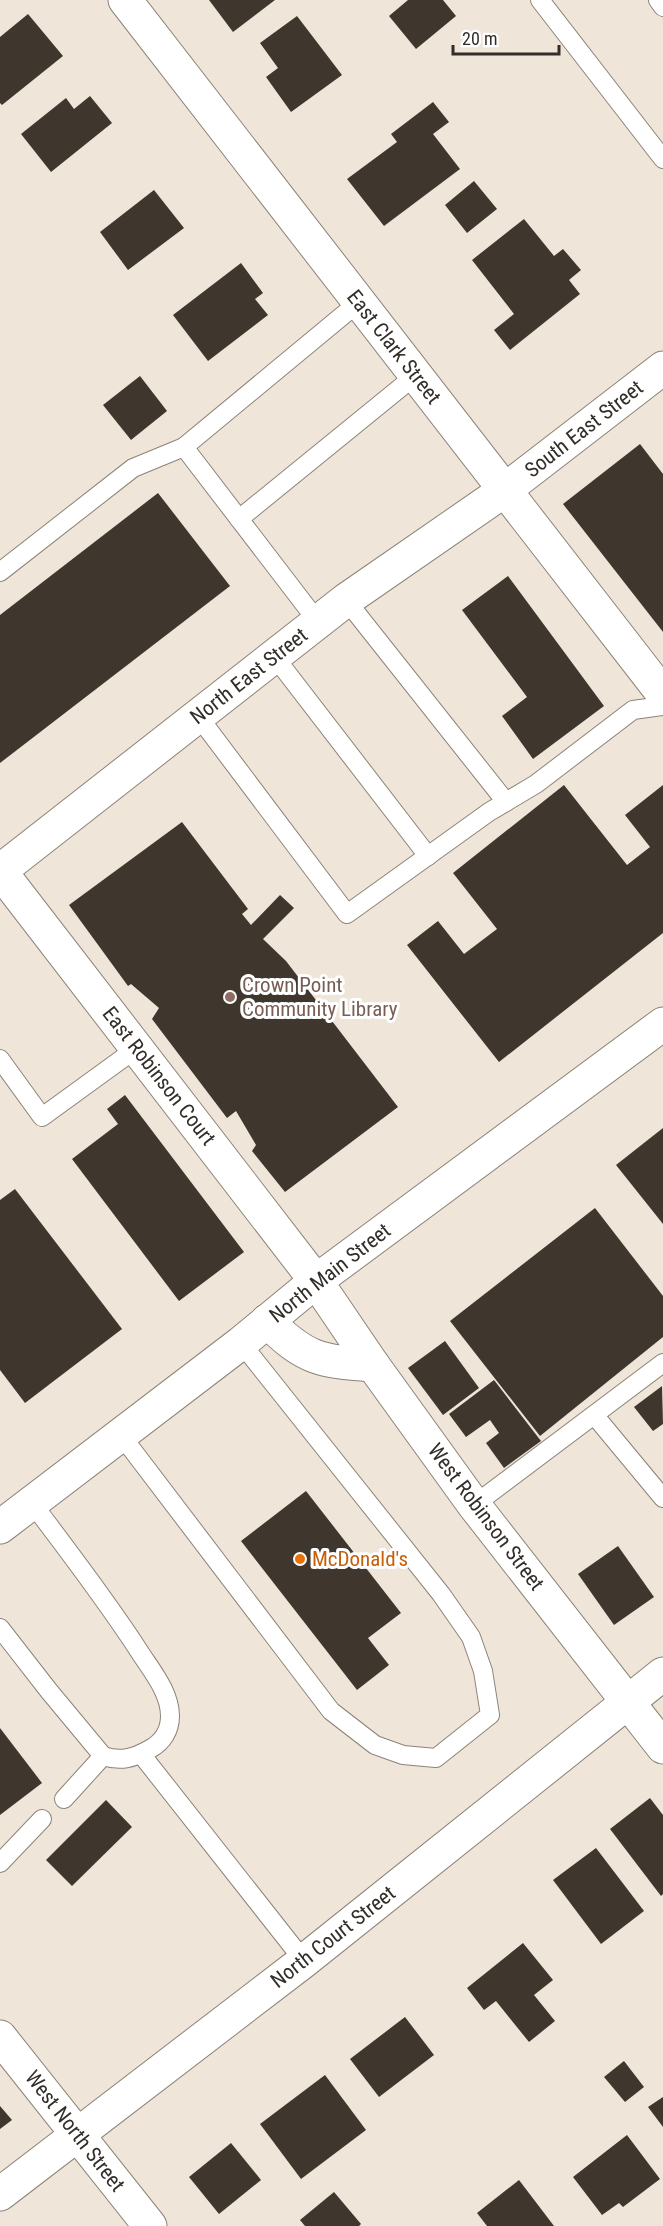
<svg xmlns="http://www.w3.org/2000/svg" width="663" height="2226" font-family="'Roboto Condensed',sans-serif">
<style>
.building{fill:#3f372d}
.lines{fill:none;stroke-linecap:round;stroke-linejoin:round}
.service-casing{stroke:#8c8377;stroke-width:20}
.minor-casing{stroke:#8c8377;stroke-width:35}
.secondary-casing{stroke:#8c8377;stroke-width:35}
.service{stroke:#fff;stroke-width:18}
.minor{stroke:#fff;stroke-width:33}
.secondary{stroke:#fff;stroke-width:33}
.education-dot{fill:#8d6e63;stroke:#fff;stroke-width:2}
.food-dot{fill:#e8710a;stroke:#fff;stroke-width:2}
.labels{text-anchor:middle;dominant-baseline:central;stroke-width:6;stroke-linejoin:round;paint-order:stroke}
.street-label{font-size:21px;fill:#322e29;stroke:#fff}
.education-label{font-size:21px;fill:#785e54;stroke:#fff;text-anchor:start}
.food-label{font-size:21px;fill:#c56008;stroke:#fff;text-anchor:start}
</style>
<rect width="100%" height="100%" fill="#f0e5d9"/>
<g class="building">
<path d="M 209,0 L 275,0 L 233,32 Z"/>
<path d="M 408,0 L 443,0 L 456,16 L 416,49 L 389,16 Z"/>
<path d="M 28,14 L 63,56 L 2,105 L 0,103 L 0,37 Z"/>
<path d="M 297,16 L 342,75 L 291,112 L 266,77 L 278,68 L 260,43 Z"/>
<path d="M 90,96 L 112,123 L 51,172 L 21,134 L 66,98 L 74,109 Z"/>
<path d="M 433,102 L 449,122 L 433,134 L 460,169 L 384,226 L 347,179 L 397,142 L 391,134 Z"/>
<path d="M 474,181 L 497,209 L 467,233 L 445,205 Z"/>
<path d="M 154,190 L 184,228 L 128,270 L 100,232 Z"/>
<path d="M 524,219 L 554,256 L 563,249 L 581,270 L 569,280 L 580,294 L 510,350 L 494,330 L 514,314 L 472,260 Z"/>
<path d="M 241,263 L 263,293 L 255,299 L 268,315 L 208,361 L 173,315 Z"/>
<path d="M 140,376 L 167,411 L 131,440 L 103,405 Z"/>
<path d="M 640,444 L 663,474 L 663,632 L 563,504 Z"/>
<path d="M 158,493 L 230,586 L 0,763 L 0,615 Z"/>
<path d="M 508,576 L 604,706 L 533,759 L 502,716 L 527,697 L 462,610 Z"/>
<path d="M 564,785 L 627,865 L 650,847 L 625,815 L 663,785 L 663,933 L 499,1062 L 407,945 L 438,921 L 464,954 L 497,929 L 453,873 Z"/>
<path d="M 182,822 L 248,909 L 242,914 L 251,925 L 280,895 L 294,908 L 263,939 L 286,961 L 398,1107 L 285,1192 L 252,1151 L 256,1145 L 236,1111 L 227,1118 L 152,1019 L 159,1008 L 131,984 L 128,986 L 69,905 Z"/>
<path d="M 125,1095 L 244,1252 L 179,1301 L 72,1159 L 118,1124 L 107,1109 Z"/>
<path d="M 663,1128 L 663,1224 L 616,1165 Z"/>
<path d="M 15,1189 L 122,1329 L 25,1403 L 0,1370 L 0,1200 Z"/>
<path d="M 595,1208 L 663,1296 L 663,1337 L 540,1436 L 450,1321 Z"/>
<path d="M 445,1341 L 479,1388 L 443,1415 L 408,1368 Z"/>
<path d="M 494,1380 L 541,1441 L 504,1468 L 486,1443 L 499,1433 L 490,1420 L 466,1437 L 449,1414 Z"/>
<path d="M 662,1386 L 663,1424 L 653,1431 L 634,1407 Z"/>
<path d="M 306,1491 L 401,1613 L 368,1638 L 389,1665 L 357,1690 L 241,1541 Z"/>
<path d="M 618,1546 L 654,1597 L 614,1625 L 578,1574 Z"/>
<path d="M 0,1728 L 42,1783 L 0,1815 Z"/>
<path d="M 650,1798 L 663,1815 L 663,1894 L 661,1896 L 610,1829 Z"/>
<path d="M 106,1800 L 132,1827 L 72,1886 L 46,1860 Z"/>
<path d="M 596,1848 L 644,1911 L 601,1944 L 553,1880 Z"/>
<path d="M 523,1943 L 553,1980 L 534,1995 L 555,2021 L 529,2042 L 496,2001 L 484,2010 L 467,1988 Z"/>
<path d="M 405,2017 L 434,2055 L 379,2097 L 350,2059 Z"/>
<path d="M 624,2061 L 644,2087 L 625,2102 L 604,2077 Z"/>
<path d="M 325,2075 L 366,2130 L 301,2179 L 260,2124 Z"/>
<path d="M 663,2097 L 663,2127 L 648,2107 Z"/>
<path d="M 0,2106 L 12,2120 L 0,2129 Z"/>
<path d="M 627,2135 L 660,2179 L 623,2207 L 619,2203 L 602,2215 L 573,2177 Z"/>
<path d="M 231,2143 L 261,2180 L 219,2214 L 189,2177 Z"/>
<path d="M 519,2180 L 554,2226 L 487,2226 L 477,2213 Z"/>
<path d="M 334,2192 L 361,2224 L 359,2226 L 305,2226 L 300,2220 Z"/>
</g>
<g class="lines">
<defs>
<g id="service">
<path d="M 540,0 L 663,159"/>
<path d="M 658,0 L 663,7"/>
<path d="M 239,519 L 416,375"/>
<path d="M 0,572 L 133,468 L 184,447"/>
<path d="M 346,600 L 506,802"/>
<path d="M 318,622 L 184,447 L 359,302"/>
<path d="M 274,656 L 428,856"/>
<path d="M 198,716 L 347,914 L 489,812 L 536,784 L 633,710 L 663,706"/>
<path d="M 0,1059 L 42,1117 L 137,1048"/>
<path d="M 595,1416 L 663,1498"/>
<path d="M 121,1435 L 331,1711 L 375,1745 L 403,1755 L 436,1758 L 490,1715 L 483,1671 L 471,1637 L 441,1594 L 241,1343"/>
<path d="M 474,1505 L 663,1363"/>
<path d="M 0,1628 L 49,1691 L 103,1756 C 121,1762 134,1758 150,1749 C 163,1742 170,1730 170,1716 C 170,1692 151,1670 139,1651 C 106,1600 69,1552 32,1503"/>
<path d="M 141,1754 L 304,1961"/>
<path d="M 64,1799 L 103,1756"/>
<path d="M 0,1863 L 42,1819"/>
</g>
<g id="minor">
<path d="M 125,0 L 663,694"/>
<path d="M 0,871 L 316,1281 L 373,1365 L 474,1505 L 663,1747"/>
<path d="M 0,871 L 346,600 L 505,490 L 663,368"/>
<path d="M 267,1321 C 306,1360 320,1361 373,1365"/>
<path d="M 0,2037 L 150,2226"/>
<path d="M 0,2194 L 304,1961 L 663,1674"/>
</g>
<path id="secondary" d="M 0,1527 L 241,1343 L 316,1281 L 663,1024"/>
</defs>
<use href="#service" class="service-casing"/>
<use href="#minor" class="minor-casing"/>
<use href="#secondary" class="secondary-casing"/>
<use href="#service" class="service"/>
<use href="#minor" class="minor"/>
<use href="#secondary" class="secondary"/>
</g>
<circle class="education-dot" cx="230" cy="997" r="6"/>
<circle class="food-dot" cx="300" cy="1559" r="6"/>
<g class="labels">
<g class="street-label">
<text transform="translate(394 347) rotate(52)">East Clark Street</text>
<text transform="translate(584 429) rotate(-38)">South East Street</text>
<text transform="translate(249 676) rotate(-38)">North East Street</text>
<text transform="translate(159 1076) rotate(52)">East Robinson Court</text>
<text transform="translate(330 1273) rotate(-38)">North Main Street</text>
<text transform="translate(486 1517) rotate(53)">West Robinson Street</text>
<text transform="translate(333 1937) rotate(-38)">North Court Street</text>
<text transform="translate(75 2131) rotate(52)">West North Street</text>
</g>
<g class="education-label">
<text x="242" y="985">Crown Point<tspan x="242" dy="24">Community Library</tspan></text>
</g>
<g class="food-label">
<text x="312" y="1559">McDonald's</text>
</g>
</g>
<path d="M453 45v9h106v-9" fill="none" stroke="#322e29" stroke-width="3"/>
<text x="462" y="45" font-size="18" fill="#322e29" stroke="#ffffff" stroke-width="4.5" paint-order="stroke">20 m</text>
</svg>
